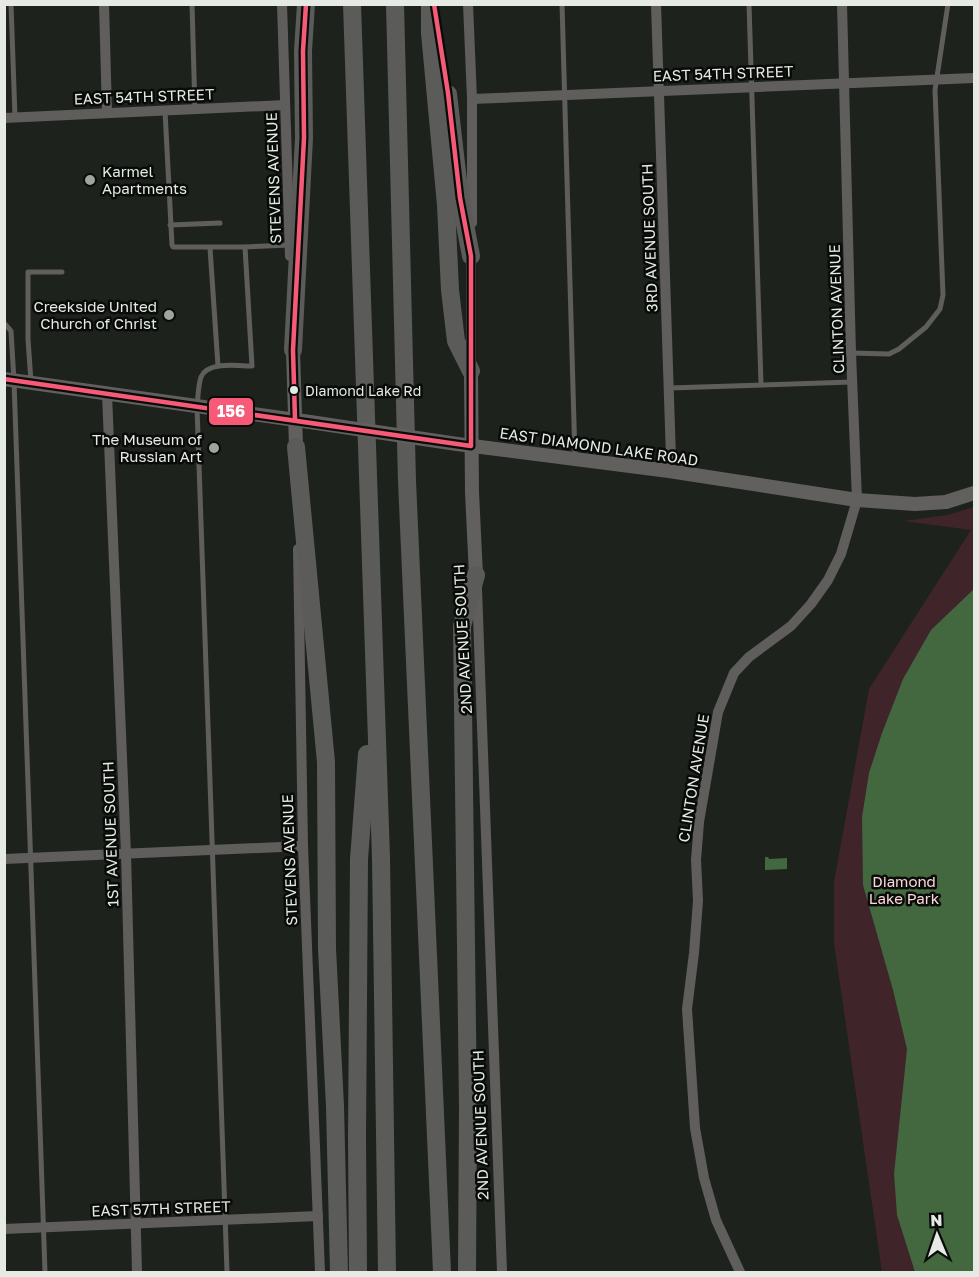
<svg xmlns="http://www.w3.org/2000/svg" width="979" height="1277" font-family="'Golos Text',sans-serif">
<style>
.green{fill:#3f242a}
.water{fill:#43673f}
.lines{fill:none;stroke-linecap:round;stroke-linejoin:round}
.lane{stroke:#5f5e5d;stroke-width:5}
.street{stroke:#5f5e5d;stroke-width:10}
.secondary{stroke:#61605f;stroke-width:14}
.highway{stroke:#5b5c59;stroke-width:18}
.secondary-bridge{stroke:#61605f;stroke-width:14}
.bus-1-casing{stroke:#090b08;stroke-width:9}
.bus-1{stroke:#f75a77;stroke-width:4.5}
.poi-dot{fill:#9fa49f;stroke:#090b08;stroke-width:2}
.bus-dot{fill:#e5eae5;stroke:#090b08;stroke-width:2}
.labels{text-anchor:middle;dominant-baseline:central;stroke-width:5;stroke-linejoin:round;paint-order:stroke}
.bus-label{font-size:14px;fill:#e5eae5;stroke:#090b08;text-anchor:start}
.street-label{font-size:15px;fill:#e5eae5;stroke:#090b08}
.poi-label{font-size:15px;fill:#e5eae5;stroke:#090b08;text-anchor:end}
.park-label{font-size:15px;fill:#fdd6de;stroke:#090b08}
.line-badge{stroke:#090b08;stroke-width:2}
.badge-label{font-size:16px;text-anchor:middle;font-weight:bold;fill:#fff}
</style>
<rect width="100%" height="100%" fill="#1e221d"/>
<path class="green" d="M 974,507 L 974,1272 L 882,1272 L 834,943 L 834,882 L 869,689 L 971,530 L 904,521 L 947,515 Z"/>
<g class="water">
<path d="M 974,589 L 974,1272 L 915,1272 L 897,1215 L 894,1174 L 907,1049 L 893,990 L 863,885 L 862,817 L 869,773 L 882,733 L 903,679 L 931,630 Z"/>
<path d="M 765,857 L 768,857 L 769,859 L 787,858 L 787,869 L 765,870 Z"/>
</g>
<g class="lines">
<g class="lane">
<path d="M 11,4 L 15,117"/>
<path d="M 192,4 L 195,110"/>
<path d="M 562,4 L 575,458"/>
<path d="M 749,4 L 761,384"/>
<path d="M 165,111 L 172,245 L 173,247 L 245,247"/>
<path d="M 170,225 L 220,223"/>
<path d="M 210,248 L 218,366"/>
<path d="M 4,323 L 11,331 L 14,381 L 45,1272"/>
<path d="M 851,353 L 889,354 L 899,349 L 926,327 L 940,309 L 943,295 L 935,90 L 948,4"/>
<path d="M 31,382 L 28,339 L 28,272 L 62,272"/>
<path d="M 669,388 L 852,382"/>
<path d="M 227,1272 L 197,407 C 198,398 198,386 201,377 C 208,361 238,366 252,366 L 245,247 L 290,245"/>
</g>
<g class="street">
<path d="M 104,4 L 107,113"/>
<path d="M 282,4 L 290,256"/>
<path d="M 468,4 L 472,99 L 472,223"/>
<path d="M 656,4 L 671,458 L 669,471"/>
<path d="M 472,99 L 974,78"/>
<path d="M 4,118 L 285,105"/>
<path d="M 471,364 L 471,251"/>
<path d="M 107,394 L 126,854 L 137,1272"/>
<path d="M 298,549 L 303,846 L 320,1272"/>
<path d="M 477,589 L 502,1272"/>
<path d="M 4,859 L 303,846"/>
<path d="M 4,1229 L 318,1216"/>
<path d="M 740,1272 L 716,1220 L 704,1178 L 695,1128 L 687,1009 L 694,953 L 698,901 L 696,860 L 699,822 L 718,712 L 734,673 L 749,657 L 791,626 L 811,604 L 828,580 L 841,554 L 857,500 L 851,353 L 842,4"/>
</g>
<g class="secondary">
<path d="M 293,350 L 296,447"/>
<path d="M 471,371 L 472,492 L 476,575"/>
<path d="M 4,379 L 310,422"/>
<path d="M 457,444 L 669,471 L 857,500 L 915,504 L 946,502 L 974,493"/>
</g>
<g class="highway">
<path d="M 352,4 L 381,858 L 387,1272"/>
<path d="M 395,4 L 407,481 L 442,1272"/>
<path d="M 430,4 L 430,33 L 446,205 L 450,290 L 456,341 L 471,371"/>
<path d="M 448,94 L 460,198 L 471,256"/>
<path d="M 293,350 L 304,138 L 303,51 L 306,4"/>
<path d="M 296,447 L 326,762 L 327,949 L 335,1106 L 339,1272"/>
<path d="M 358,1272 L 357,1139 L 359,859 L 367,754"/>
<path d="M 467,1272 L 468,1107 L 462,626 L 476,575"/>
</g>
<path class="secondary-bridge" d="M 310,422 L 457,444"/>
<defs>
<g id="bus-1">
<path d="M 4,379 L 471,446 L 471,256 L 460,198 L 448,93 L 434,4"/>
<path d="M 295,420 L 293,350 L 304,138 L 303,51 L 306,4"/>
</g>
</defs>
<use href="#bus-1" class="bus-1-casing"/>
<use href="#bus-1" class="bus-1"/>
</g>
<g class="poi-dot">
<circle cx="90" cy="180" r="6"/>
<circle cx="169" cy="315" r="6"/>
<circle cx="214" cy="448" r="6"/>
</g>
<circle class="bus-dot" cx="294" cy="390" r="5"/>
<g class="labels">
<g class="bus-label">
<text x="305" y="390">Diamond Lake Rd</text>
</g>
<g class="street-label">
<text transform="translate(723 73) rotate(-2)">EAST 54TH STREET</text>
<text transform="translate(144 96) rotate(-2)">EAST 54TH STREET</text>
<text transform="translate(273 178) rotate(-92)">STEVENS AVENUE</text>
<text transform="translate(649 238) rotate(-92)">3RD AVENUE SOUTH</text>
<text transform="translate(836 309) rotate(-92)">CLINTON AVENUE</text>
<text transform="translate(599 446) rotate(8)">EAST DIAMOND LAKE ROAD</text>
<text transform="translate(462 639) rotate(-93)">2ND AVENUE SOUTH</text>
<text transform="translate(693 778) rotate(-81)">CLINTON AVENUE</text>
<text transform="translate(110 834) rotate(-92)">1ST AVENUE SOUTH</text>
<text transform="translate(289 860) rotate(-92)">STEVENS AVENUE</text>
<text transform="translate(480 1125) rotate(-92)">2ND AVENUE SOUTH</text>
<text transform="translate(161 1208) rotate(-2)">EAST 57TH STREET</text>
</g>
<g class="poi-label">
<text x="102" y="171" text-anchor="start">Karmel<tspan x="102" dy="17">Apartments</tspan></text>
<text x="157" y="306">Creekside United<tspan x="157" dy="17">Church of Christ</tspan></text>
<text x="202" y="439">The Museum of<tspan x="202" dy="17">Russian Art</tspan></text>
</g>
<g class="park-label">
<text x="904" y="881">Diamond<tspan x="904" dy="17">Lake Park</tspan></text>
</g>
</g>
<rect class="line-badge" x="208" y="397" width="46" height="29" rx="6" fill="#f75a77"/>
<g class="badge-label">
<text x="231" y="417">156</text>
</g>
<rect width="979" height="1277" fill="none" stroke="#e5eae5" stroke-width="12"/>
<g transform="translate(937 1235) rotate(358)" stroke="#090b08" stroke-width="4.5" paint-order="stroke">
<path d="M0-4.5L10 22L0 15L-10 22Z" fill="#e5eae5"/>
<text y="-9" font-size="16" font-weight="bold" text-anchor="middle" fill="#e5eae5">N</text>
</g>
</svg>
